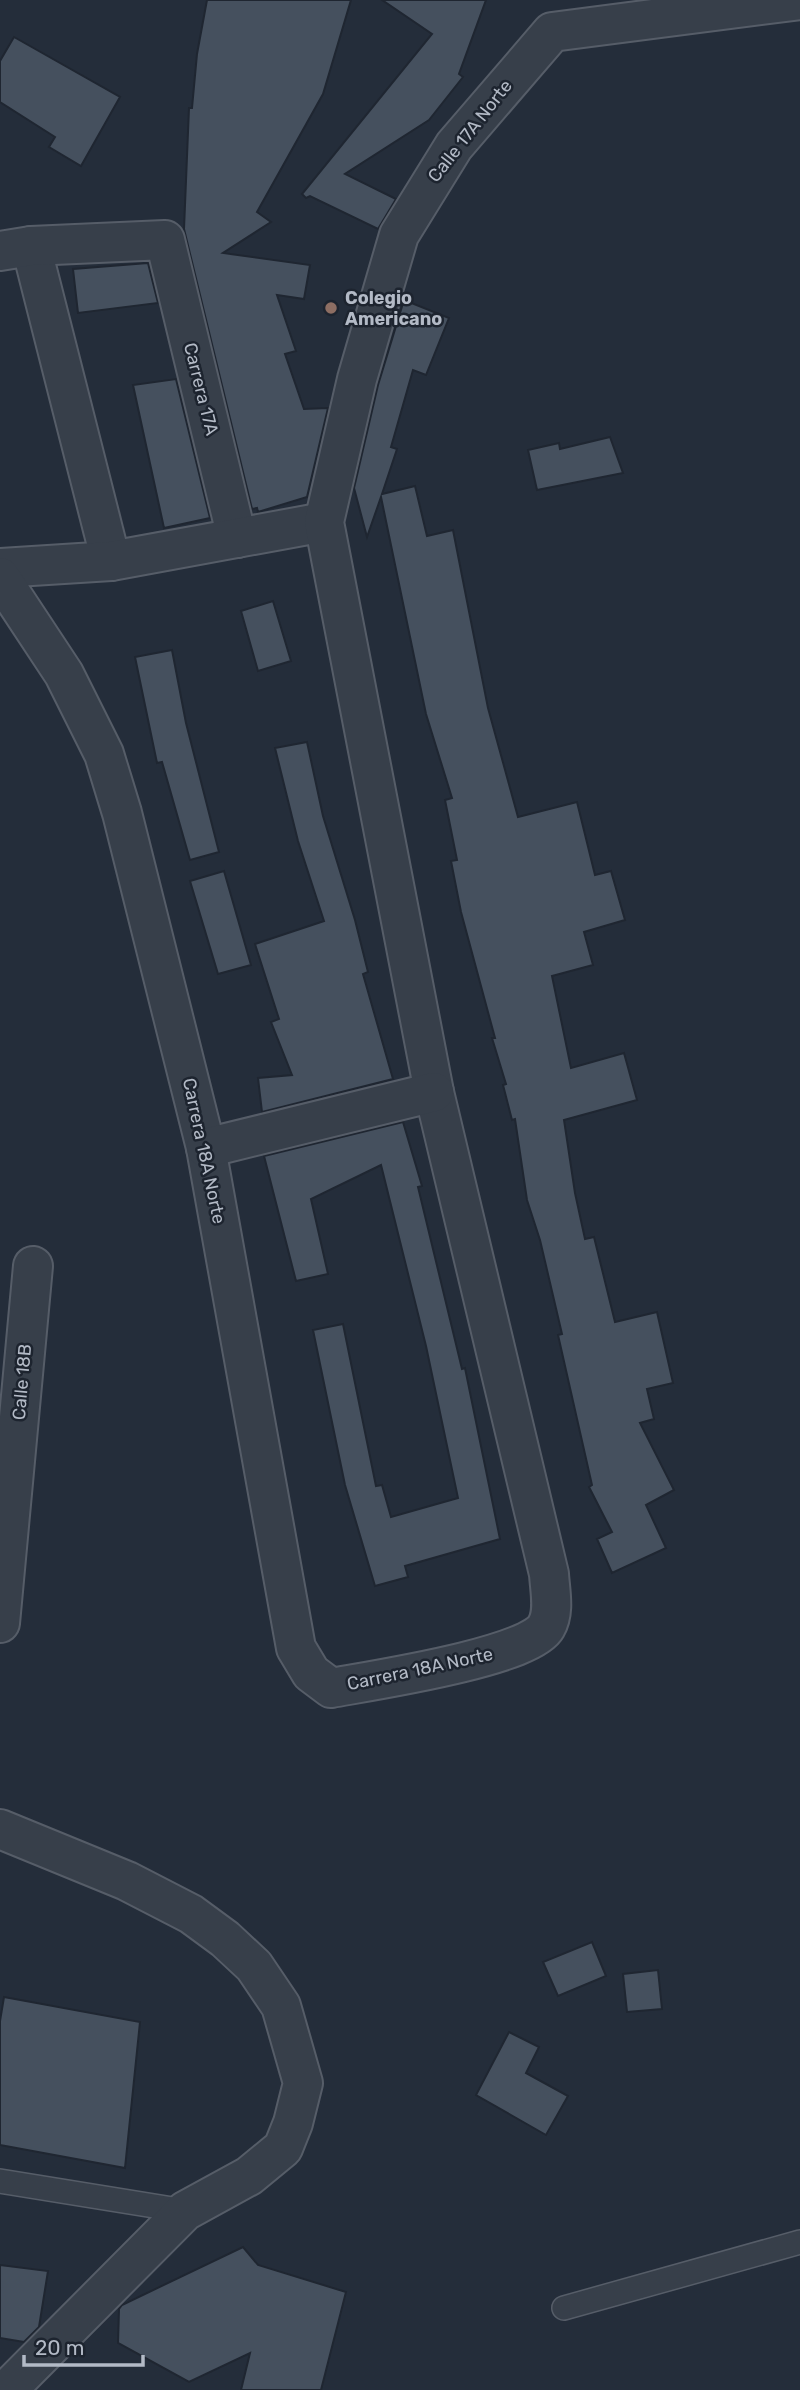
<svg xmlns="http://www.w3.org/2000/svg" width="800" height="2390" font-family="Rubik,sans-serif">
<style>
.building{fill:#45505e;stroke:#1f2631;stroke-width:2}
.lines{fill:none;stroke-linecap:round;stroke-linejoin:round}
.service-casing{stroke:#565d68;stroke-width:26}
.minor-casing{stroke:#565d68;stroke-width:42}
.service{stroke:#373f4a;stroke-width:23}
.minor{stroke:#373f4a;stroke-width:38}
.education-dot{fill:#8d6e63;stroke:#1d242f;stroke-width:2.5}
.labels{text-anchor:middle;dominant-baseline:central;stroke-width:5;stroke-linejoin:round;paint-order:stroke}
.street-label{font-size:18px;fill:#b3bac6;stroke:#1d242f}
.poi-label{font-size:18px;font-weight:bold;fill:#b3bac6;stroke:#1d242f;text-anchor:start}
</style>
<rect width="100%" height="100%" fill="#242d3a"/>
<g class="building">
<path d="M 207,0 L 351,0 L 323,94 L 257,212 L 271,222 L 223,253 L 310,265 L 304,299 L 277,295 L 296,351 L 285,354 L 304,409 L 328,408 L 307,497 L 258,512 L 257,508 L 252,509 L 184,229 L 189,108 L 192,108 L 197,54 Z"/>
<path d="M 382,0 L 486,0 L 459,74 L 463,77 L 429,120 L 345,174 L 396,199 L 378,229 L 310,196 L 306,198 L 302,194 L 432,34 Z"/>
<path d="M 14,37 L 120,97 L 81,166 L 49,147 L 55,137 L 0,102 L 0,61 Z"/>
<path d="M 148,263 L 158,303 L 78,313 L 73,269 Z"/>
<path d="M 404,300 L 449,318 L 426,375 L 413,370 L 391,447 L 397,449 L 382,494 L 415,486 L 427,536 L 453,530 L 488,708 L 518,817 L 577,802 L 595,875 L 611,871 L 625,920 L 584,932 L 593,965 L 552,976 L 571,1068 L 624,1053 L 637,1100 L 564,1120 L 575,1193 L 585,1239 L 594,1237 L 615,1322 L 657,1312 L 673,1383 L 647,1389 L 654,1419 L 640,1423 L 674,1490 L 646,1505 L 666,1548 L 612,1573 L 597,1539 L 612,1532 L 589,1487 L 592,1485 L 558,1335 L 562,1334 L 540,1240 L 527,1200 L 515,1119 L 512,1120 L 503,1085 L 506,1084 L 492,1038 L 495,1038 L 461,912 L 451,861 L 457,860 L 445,800 L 452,798 L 426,714 L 381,497 L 367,537 L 354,488 L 378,385 Z"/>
<path d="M 176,379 L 210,518 L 164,528 L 133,385 Z"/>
<path d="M 610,437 L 623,473 L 537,490 L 528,450 L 559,443 L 560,449 Z"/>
<path d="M 273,601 L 291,661 L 258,671 L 241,611 Z"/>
<path d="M 172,650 L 186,723 L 219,852 L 190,860 L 162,762 L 157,763 L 135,657 Z"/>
<path d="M 307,742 L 323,816 L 355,920 L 368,972 L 363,974 L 393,1079 L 262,1112 L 258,1078 L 292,1075 L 271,1022 L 279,1019 L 255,944 L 324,921 L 298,841 L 275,748 Z"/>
<path d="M 224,871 L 251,965 L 218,974 L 190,881 Z"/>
<path d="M 403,1122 L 422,1186 L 418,1187 L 462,1369 L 465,1368 L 500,1539 L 405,1566 L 408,1577 L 375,1586 L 345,1485 L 313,1330 L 343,1324 L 376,1486 L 382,1485 L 391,1517 L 458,1498 L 426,1346 L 381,1165 L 311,1199 L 328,1274 L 296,1281 L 264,1156 Z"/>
<path d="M 592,1942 L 606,1976 L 558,1996 L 543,1962 Z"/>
<path d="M 658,1970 L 662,2009 L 627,2012 L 623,1974 Z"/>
<path d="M 4,1997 L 140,2022 L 125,2168 L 0,2145 L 0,2021 Z"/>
<path d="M 509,2032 L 539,2047 L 526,2073 L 568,2096 L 546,2135 L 476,2095 Z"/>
<path d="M 243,2247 L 258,2265 L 346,2292 L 321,2390 L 241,2390 L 250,2353 L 189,2382 L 118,2343 L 119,2309 L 122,2305 Z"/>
<path d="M 0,2265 L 48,2271 L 39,2327 L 24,2342 L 0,2338 Z"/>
</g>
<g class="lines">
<defs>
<g id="service">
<path d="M 0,2181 L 185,2211"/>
<path d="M 564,2308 L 800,2242"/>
</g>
<g id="minor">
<path d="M 31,246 L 111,561"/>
<path d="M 0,251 L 31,246 L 165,240 L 237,538"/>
<path d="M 0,568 L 111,561 L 324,522"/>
<path d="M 0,577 L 64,674 L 104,754 L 122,813 L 206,1148 L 296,1648 L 311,1673 L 331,1688 C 369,1681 529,1657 546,1627 C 555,1612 550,1591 549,1574 L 434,1092 L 324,522 L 357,379 L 399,235 L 454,146 L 552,32 L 800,0"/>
<path d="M 206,1148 L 434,1092"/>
<path d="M 0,1623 L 33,1266"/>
<path d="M 0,1829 L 127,1881 L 191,1914 L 225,1939 L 254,1966 L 281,2006 L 303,2083 L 293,2123 L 283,2148 L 249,2176 L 185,2211 L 7,2390"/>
</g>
</defs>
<use href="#service" class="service-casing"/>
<use href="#minor" class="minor-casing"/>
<use href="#service" class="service"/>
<use href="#minor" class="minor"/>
</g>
<circle class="education-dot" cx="331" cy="308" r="7"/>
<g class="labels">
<g class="street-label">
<text transform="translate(470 131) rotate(-52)">Calle 17A Norte</text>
<text transform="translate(201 389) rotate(76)">Carrera 17A</text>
<text transform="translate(204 1151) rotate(78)">Carrera 18A Norte</text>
<text transform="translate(22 1382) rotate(-85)">Calle 18B</text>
<text transform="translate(420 1669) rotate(-12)">Carrera 18A Norte</text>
</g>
<g class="poi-label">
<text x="345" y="298">Colegio<tspan x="345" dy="21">Americano</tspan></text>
</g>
</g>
<path d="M24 2355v10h119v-10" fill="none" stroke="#b3bac6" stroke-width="3.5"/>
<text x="35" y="2355" font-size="21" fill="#b3bac6" stroke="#1d242f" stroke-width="5" paint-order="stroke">20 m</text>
</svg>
